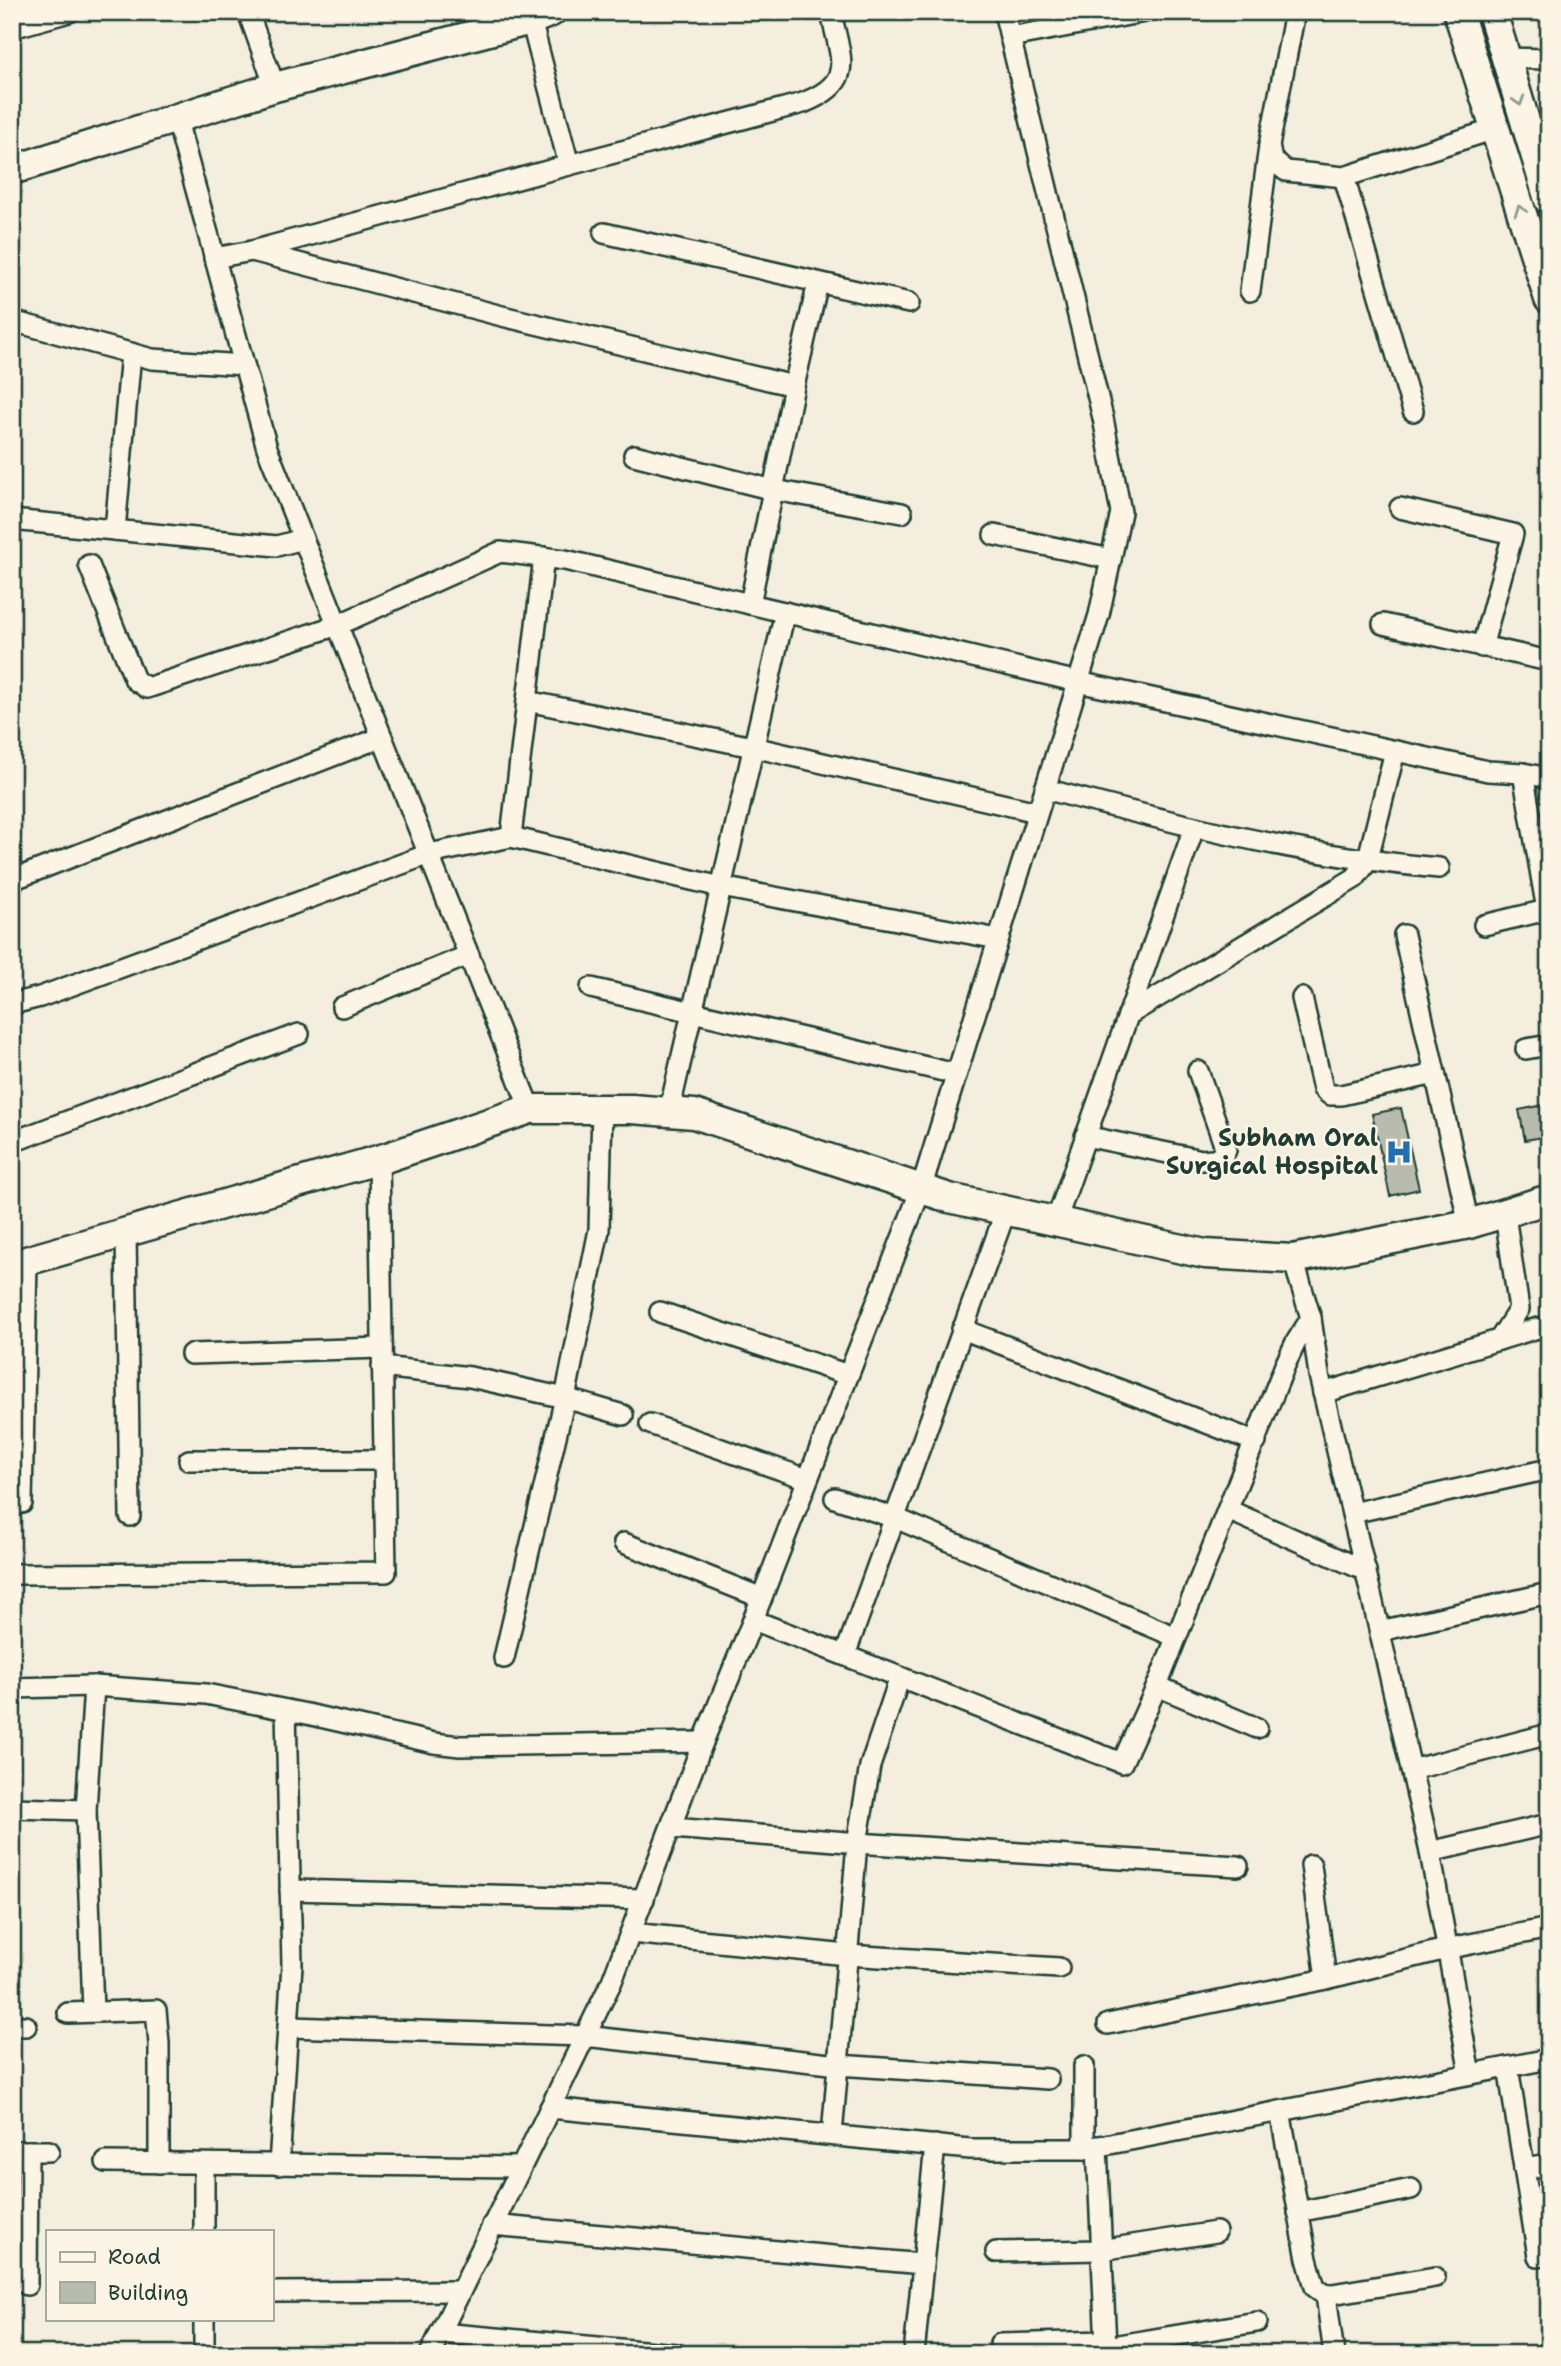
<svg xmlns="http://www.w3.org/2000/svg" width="1561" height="2366" font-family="'Shantell Sans',sans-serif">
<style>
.building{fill:#b8bcae;stroke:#1f3d34;stroke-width:2}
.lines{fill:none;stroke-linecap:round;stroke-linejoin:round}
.street-casing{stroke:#1f3d34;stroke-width:24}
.secondary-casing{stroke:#1f3d34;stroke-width:33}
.street{stroke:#fcf5e5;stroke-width:19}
.secondary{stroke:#fcf5e5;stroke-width:28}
.oneway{stroke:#8e998c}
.labels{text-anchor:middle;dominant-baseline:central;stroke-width:5;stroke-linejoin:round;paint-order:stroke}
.poi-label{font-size:24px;font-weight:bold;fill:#1f3d34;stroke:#fcf5e5;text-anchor:end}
</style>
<rect width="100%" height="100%" fill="#f3eede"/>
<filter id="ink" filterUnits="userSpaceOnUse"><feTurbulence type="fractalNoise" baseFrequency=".0143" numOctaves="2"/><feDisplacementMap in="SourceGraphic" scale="14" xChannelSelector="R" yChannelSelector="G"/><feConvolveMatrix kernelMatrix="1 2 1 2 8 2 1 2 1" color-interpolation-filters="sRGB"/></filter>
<g filter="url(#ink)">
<g class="building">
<path d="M 1549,1104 L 1549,1136 L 1525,1140 L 1519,1110 Z"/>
<path d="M 1401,1108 L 1419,1189 L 1390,1196 L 1372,1114 Z"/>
</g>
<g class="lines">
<defs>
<g id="street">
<path d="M 248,12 L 275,87"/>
<path d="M 1295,12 L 1269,146 L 1272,160 L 1286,171 L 1344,177 L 1495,129"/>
<path d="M 12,28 L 69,12"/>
<path d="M 1010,37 L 1145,12"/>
<path d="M 1506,58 L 1549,59"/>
<path d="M 176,117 L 267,448 L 530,1109"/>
<path d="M 569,165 L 803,103 C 857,82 840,59 831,12"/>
<path d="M 1344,177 L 1413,411"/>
<path d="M 604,233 L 909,303"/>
<path d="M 252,251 L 502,316 L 794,386"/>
<path d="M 214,258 L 252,251 L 569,165 L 531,20"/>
<path d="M 1250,291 L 1269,146"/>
<path d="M 12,321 L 152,359 L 244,365"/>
<path d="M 634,455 L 774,490 L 902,513"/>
<path d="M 1400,508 L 1513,534 L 1482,647"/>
<path d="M 12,520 L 277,546 L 303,539"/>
<path d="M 115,530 L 131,353"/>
<path d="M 994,535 L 1111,559"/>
<path d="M 89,565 L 135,680 L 147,688 L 338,625 L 500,552 L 565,560 L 1078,682 L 1488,771 L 1523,773 L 1549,778"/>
<path d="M 750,604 L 794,386 L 818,283"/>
<path d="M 1383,624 L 1549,661"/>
<path d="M 527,701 L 753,747 L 1037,812"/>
<path d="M 1523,773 L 1547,910 L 1549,909"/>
<path d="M 1045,789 C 1176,824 1303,856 1439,868"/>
<path d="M 511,837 L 721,887 L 998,939"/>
<path d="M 12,880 L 382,737"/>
<path d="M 1484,925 L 1547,910"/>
<path d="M 1404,935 L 1469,1224"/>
<path d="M 591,988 L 956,1074"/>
<path d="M 1302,998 L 1323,1089 L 1330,1095 L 1341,1095 L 1435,1074"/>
<path d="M 12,1004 L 40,997 L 429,854 L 511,837 L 544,557"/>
<path d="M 342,1007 L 469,955"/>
<path d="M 1128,1015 L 1355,878 L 1367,862 L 1395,751"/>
<path d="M 1526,1049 L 1549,1045"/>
<path d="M 669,1112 L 785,612"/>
<path d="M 1085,1136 L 1202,1160 L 1222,1158 L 1226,1150 L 1198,1071"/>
<path d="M 12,1142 L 299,1034"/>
<path d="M 1056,1221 L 1194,828"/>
<path d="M 126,1233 L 130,1516"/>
<path d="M 1293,1259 L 1311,1318 L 1319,1375 L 1371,1594 L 1430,1852 L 1470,2074"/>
<path d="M 660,1312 L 848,1375"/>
<path d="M 962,1329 L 1256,1442"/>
<path d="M 1499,1340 L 1519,1309 L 1505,1215"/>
<path d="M 191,1354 L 382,1348"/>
<path d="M 382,1367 L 470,1377 L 565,1398 L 599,1230 L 602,1109"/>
<path d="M 1323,1393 L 1538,1328"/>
<path d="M 650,1424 L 807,1479"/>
<path d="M 189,1460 L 384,1460"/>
<path d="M 835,1498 L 895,1518 L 1176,1637"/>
<path d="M 22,1503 L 27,1261"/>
<path d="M 1228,1510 L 1366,1571"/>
<path d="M 1352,1513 L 1549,1469"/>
<path d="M 624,1543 L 762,1598"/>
<path d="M 12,1574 L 386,1572 L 379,1160"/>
<path d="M 753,1620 L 1122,1763 L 1157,1686 L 1285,1365 L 1296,1342 L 1311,1318"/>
<path d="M 1380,1631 L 1549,1593"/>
<path d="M 845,1655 L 1006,1210"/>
<path d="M 504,1658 L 565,1398 L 623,1415"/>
<path d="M 1157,1686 L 1257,1728"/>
<path d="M 12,1688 L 94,1686 L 206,1694 L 307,1714 L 434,1743 L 460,1746 L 703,1742"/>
<path d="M 1411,1770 L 1549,1734"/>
<path d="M 12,1808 L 86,1810"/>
<path d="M 672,1828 L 872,1844 L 1238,1866"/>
<path d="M 1430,1852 L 1549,1824"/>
<path d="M 1311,1865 L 1326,1979"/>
<path d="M 290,1890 L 644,1899"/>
<path d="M 631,1933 L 847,1955 L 1059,1968"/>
<path d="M 93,2012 L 86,1810 L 94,1686"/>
<path d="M 68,2013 L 156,2010 L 159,2043 L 159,2163"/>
<path d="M 1108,2024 L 1326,1979 L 1446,1949 L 1549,1928"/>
<path d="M 12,2026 L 26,2026"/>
<path d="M 288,2027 L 585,2036 L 838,2065 L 1048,2079"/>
<path d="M 1084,2066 L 1084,2149"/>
<path d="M 1508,2067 L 1538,2256 L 1549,2254"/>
<path d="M 550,2108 L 970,2149 L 1084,2149 L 1549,2059"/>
<path d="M 1280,2111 L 1307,2259 L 1315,2287 L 1326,2295 L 1435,2277"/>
<path d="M 832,2135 L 857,1843 L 870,1766 L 900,1677"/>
<path d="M 1097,2146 L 1106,2347 L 1257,2322"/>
<path d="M 12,2151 L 49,2151"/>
<path d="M 106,2162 L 520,2167"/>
<path d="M 279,2165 L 292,1965 L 286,1710"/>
<path d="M 1524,2169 L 1549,2165"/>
<path d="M 1298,2212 L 1411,2189"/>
<path d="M 492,2225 L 923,2264"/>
<path d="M 204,2231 L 204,2164"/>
<path d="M 996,2252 L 1101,2250 L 1216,2232"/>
<path d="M 27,2285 L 28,2151"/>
<path d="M 271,2292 L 460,2291"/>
<path d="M 1329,2294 L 1326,2295 L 1334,2354"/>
<path d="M 440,2333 L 677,2354"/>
<path d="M 1000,2344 L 1105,2341"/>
<path d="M 204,2354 L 204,2319"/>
<path d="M 430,2354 L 612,1981 L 703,1742 L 753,1620 L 921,1189 L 1099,615 L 1121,512 L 1103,418 L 1004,12"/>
<path d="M 914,2354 L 935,2145"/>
</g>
<g id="secondary">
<path d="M 1458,12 L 1549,299"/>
<path d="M 1492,12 L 1549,200"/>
<path d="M 12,170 L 275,87 L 531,20 L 551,12"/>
<path d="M 12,1265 L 388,1157 L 530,1109 L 632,1109 L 694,1114 L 949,1198 L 1205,1254 L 1293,1259 L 1469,1224 L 1549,1199"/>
</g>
</defs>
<use href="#street" class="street-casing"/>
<use href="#secondary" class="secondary-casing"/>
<use href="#street" class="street"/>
<use href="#secondary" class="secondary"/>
</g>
<defs><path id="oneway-chevron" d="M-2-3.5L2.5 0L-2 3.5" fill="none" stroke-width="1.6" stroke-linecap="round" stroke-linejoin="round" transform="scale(1.75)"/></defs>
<g class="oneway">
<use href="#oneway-chevron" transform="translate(1519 101) rotate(73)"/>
<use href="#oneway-chevron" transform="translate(1520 210) rotate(-108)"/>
</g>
</g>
<defs>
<symbol id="hospital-bare" viewBox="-9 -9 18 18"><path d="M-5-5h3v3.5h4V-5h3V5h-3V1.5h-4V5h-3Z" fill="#1f6fb2" stroke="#fcf5e5" stroke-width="2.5" paint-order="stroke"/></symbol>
</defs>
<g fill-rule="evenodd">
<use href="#hospital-bare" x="1380" y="1133" width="38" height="38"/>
</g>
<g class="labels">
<g class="poi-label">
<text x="1378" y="1138">Subham Oral<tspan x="1378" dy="28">Surgical Hospital</tspan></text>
</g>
</g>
<rect width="1561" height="2366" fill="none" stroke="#fcf5e5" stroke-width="42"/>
<rect x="21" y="21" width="1519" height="2324" fill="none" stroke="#1f3d34" stroke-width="2.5" filter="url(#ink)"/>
<rect x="46" y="2230" width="228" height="91" fill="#fcf5e5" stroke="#a4ab9e" stroke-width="2"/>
<rect x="60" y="2252" width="35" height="10" fill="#fcf5e5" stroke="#a4ab9e" stroke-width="2"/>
<text x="108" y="2264" font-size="21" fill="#1f3d34">Road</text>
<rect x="60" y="2282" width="35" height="21" fill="#b8bcae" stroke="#a4ab9e" stroke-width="2"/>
<text x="108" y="2300" font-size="21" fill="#1f3d34">Building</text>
</svg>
